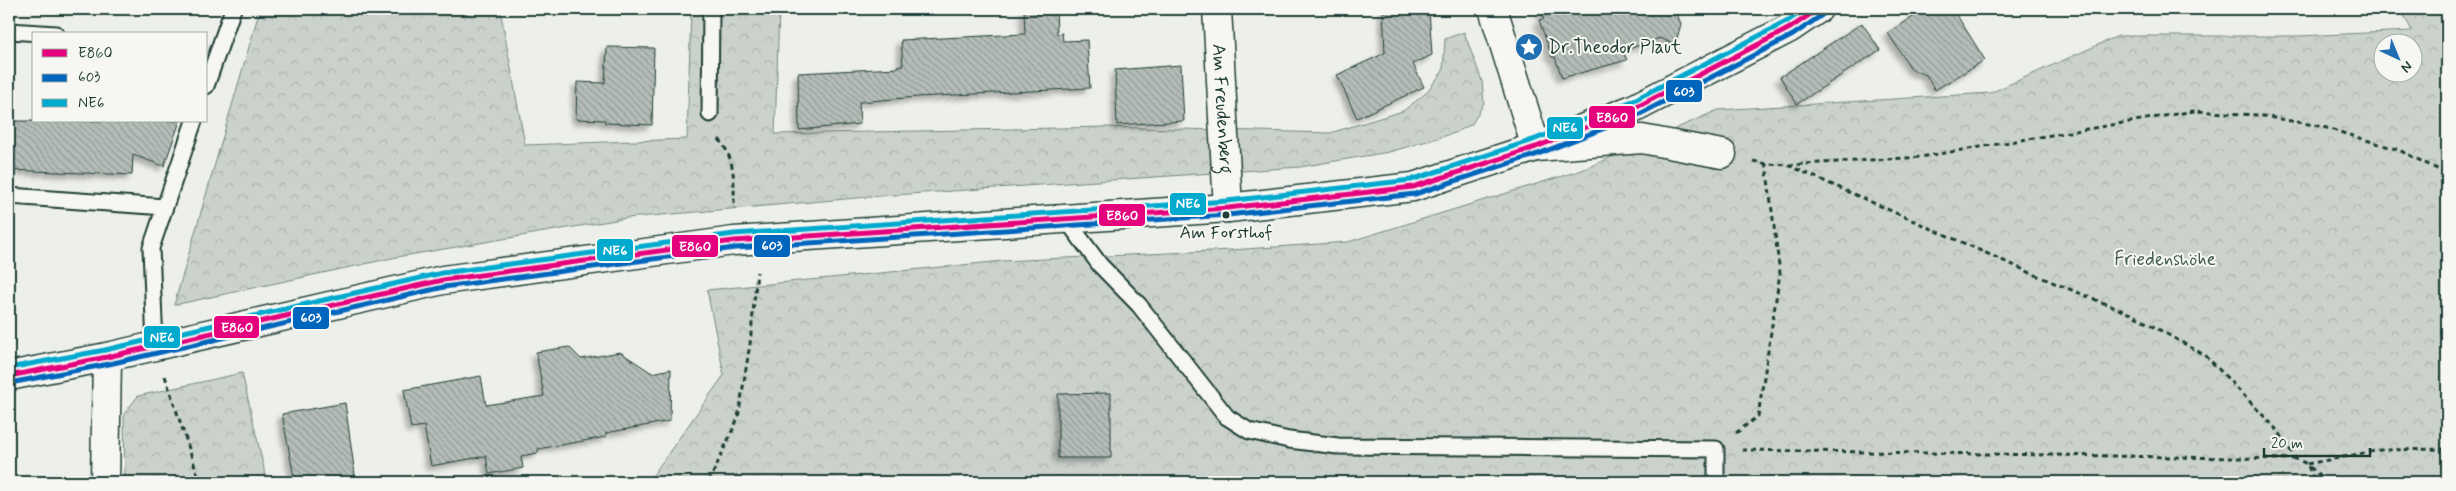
<svg xmlns="http://www.w3.org/2000/svg" width="2456" height="491" font-family="Mynerve,sans-serif">
<style>
.forest{fill:url(#forest-crowns);stroke:#758880;fill-rule:evenodd}
.building{fill:url(#building-back-hatch);stroke:#1f3d34;filter:url(#shadow)}
.lines{fill:none;stroke-linecap:round;stroke-linejoin:round}
.lane-casing{stroke:#1f3d34;stroke-width:19}
.street-casing{stroke:#1f3d34;stroke-width:31}
.secondary-casing{stroke:#1f3d34;stroke-width:31}
.path{stroke:#1f3d34;stroke-width:3;stroke-dasharray:5 4;stroke-linecap:butt}
.lane{stroke:#f6f6f2;stroke-width:15}
.street{stroke:#f6f6f2;stroke-width:28}
.secondary{stroke:#f6f6f2;stroke-width:28}
.bus-1-casing{stroke:#f6f6f2;stroke-width:9}
.bus-2-casing{stroke:#f6f6f2;stroke-width:9}
.bus-3-casing{stroke:#f6f6f2;stroke-width:9}
.bus-1{stroke:#e5007d;stroke-width:5}
.bus-2{stroke:#0065bd;stroke-width:5}
.bus-3{stroke:#00a9ce;stroke-width:5}
.bus-dot{fill:#1f3d34;stroke:#f6f6f2;stroke-width:2}
.labels{text-anchor:middle;dominant-baseline:central;stroke-width:4;stroke-linejoin:round;paint-order:stroke}
.bus-label{font-size:18px;fill:#1f3d34;stroke:#f6f6f2}
.poi-label{font-size:19px;fill:#1f3d34;stroke:#f6f6f2;text-anchor:start}
.street-label{font-size:19px;fill:#1f3d34;stroke:#f6f6f2}
.park-label{font-size:19px;fill:#415b52;stroke:#f6f6f2}
.line-badge{stroke:#f6f6f2;stroke-width:2}
.badge-label{font-size:14px;text-anchor:middle;font-weight:bold;fill:#fff}
</style>
<defs>
<pattern id="forest-crowns" width="20" height="18" patternUnits="userSpaceOnUse" patternTransform="scale(1.25)"><rect width="20" height="18" fill="#cbd2cc"/><path d="M2 6a3 3 0 1 1 6 0M12 15a3 3 0 1 1 6 0" fill="none" stroke="#aeb5b0"/></pattern>
<pattern id="building-back-hatch" width="6" height="6" patternUnits="userSpaceOnUse" patternTransform="scale(1.25)"><rect width="6" height="6" fill="#b4bdb8"/><path d="M-1 5l2 2M0 0l6 6M5-1l2 2" fill="none" stroke="#929b96"/></pattern>
<filter id="shadow"><feDropShadow dx="-4.5" dy="4.5" stdDeviation="2.5" flood-color="#0004"/></filter>
</defs>
<rect width="100%" height="100%" fill="#edefea"/>
<filter id="ink" filterUnits="userSpaceOnUse"><feTurbulence type="fractalNoise" baseFrequency=".02" numOctaves="2"/><feDisplacementMap in="SourceGraphic" scale="10" xChannelSelector="R" yChannelSelector="G"/><feConvolveMatrix kernelMatrix="1 2 1 2 8 2 1 2 1" color-interpolation-filters="sRGB"/></filter>
<g filter="url(#ink)">
<g class="forest">
<path d="M 260,9 L 500,9 L 525,145 L 687,139 L 691,9 L 779,9 L 775,134 L 1107,127 L 1330,133 L 1403,111 L 1425,94 L 1443,71 L 1445,39 L 1464,32 L 1482,81 L 1484,103 L 1472,124 L 1455,133 L 1389,152 L 1300,167 L 880,196 L 627,218 L 397,257 L 174,305 Z"/>
<path d="M 2401,9 L 2447,9 L 2447,482 L 648,482 L 724,375 L 707,290 L 1003,261 L 1231,250 L 1348,242 L 1582,170 L 1718,110 L 1990,93 L 2118,36 L 2299,36 L 2412,31 ZM 2384,42 L 2414,42 L 2414,72 L 2384,72 Z"/>
<path d="M 242,373 L 267,482 L 125,482 L 124,414 L 138,396 Z"/>
</g>
<g class="building">
<path d="M 1024,9 L 1056,9 L 1057,34 L 1062,33 L 1063,41 L 1087,40 L 1090,88 L 917,97 L 859,102 L 860,124 L 799,130 L 798,73 L 897,68 L 897,66 L 903,65 L 901,40 L 1025,34 Z"/>
<path d="M 1383,9 L 1429,9 L 1432,55 L 1413,64 L 1424,87 L 1357,118 L 1337,75 L 1385,53 Z"/>
<path d="M 1540,9 L 1675,9 L 1681,24 L 1675,45 L 1660,38 L 1623,51 L 1627,60 L 1562,78 L 1555,57 L 1552,57 L 1539,20 L 1544,19 Z"/>
<path d="M 1919,9 L 1953,9 L 1985,60 L 1935,90 L 1926,75 L 1912,70 L 1888,33 L 1913,17 Z"/>
<path d="M 1862,23 L 1880,50 L 1797,104 L 1780,77 Z"/>
<path d="M 607,47 L 654,48 L 652,125 L 605,123 L 605,120 L 576,119 L 577,82 L 605,83 Z"/>
<path d="M 1181,65 L 1184,121 L 1117,125 L 1115,70 Z"/>
<path d="M 9,121 L 180,121 L 164,166 L 133,155 L 132,175 L 9,170 Z"/>
<path d="M 569,347 L 581,359 L 620,352 L 652,373 L 671,369 L 670,421 L 606,433 L 606,437 L 538,449 L 538,453 L 521,456 L 523,468 L 489,474 L 486,456 L 431,466 L 424,426 L 411,428 L 404,390 L 481,376 L 486,405 L 544,396 L 536,352 Z"/>
<path d="M 1111,393 L 1111,458 L 1058,458 L 1058,394 Z"/>
<path d="M 345,403 L 356,482 L 295,482 L 282,414 Z"/>
</g>
<g class="lines">
<defs>
<g id="lane">
<path d="M 9,31 L 56,34"/>
<path d="M 206,86 L 233,9"/>
<path d="M 710,114 L 711,9"/>
<path d="M 9,196 L 165,207"/>
<path d="M 1066,219 L 1100,265 L 1139,305 L 1227,417 L 1249,431 L 1289,440 L 1338,446 L 1716,449 L 1716,482"/>
<path d="M 155,345 L 151,248 L 194,121"/>
</g>
<g id="street">
<path id="s1" d="M 1217,9 L 1228,208"/>
<path d="M 1493,9 L 1536,147 L 1642,139 L 1722,154"/>
<path d="M 105,482 L 107,357"/>
</g>
<path id="secondary" d="M 9,376 L 107,357 L 443,280 L 734,241 L 1228,208 L 1413,187 L 1536,147 L 1633,109 L 1790,28 L 1818,9"/>
</defs>
<use href="#lane" class="lane-casing"/>
<use href="#street" class="street-casing"/>
<use href="#secondary" class="secondary-casing"/>
<g class="path">
<path d="M 719,139 C 736,160 734,182 734,208"/>
<path d="M 1753,161 L 1766,164 L 1788,165 L 1921,157 L 2194,111 L 2257,115 L 2320,126 L 2399,150 L 2447,174"/>
<path d="M 1788,165 L 2040,277 L 2133,315 L 2206,356 L 2279,432 L 2296,459 L 2307,464 L 2315,482"/>
<path d="M 165,376 L 200,482"/>
<path d="M 1736,433 L 1758,416 L 1780,273 L 1766,164"/>
<path d="M 1742,450 L 2296,459"/>
<path d="M 2307,464 L 2380,450 L 2447,449"/>
<path d="M 2310,467 L 2327,482"/>
<path d="M 709,482 L 738,418 L 750,344 L 757,272"/>
</g>
<use href="#lane" class="lane"/>
<use href="#street" class="street"/>
<use href="#secondary" class="secondary"/>
<defs>
<path id="bus-1" d="M 9,376 L 107,357 L 443,280 L 734,241 L 1228,208 L 1413,187 L 1536,147 L 1633,109 L 1790,28 L 1818,9"/>
<path id="bus-2" d="M 10,383 L 109,364 L 444,287 L 735,248 L 1228,215 L 1415,194 L 1538,154 L 1636,116 L 1793,35 L 1822,15"/>
<path id="bus-3" d="M 9,368 L 105,350 L 442,273 L 734,234 L 1227,201 L 1411,180 L 1533,140 L 1630,102 L 1786,22 L 1805,9"/>
</defs>
<use href="#bus-1" class="bus-1-casing"/>
<use href="#bus-2" class="bus-2-casing"/>
<use href="#bus-3" class="bus-3-casing"/>
<use href="#bus-1" class="bus-1"/>
<use href="#bus-2" class="bus-2"/>
<use href="#bus-3" class="bus-3"/>
</g>
</g>
<defs>
<symbol id="sight-disc" viewBox="-11 -11 22 22"><circle r="9.5" fill="#1f6fb2" stroke="#f6f6f2"/><path d="M0-6L1.8-2.2L6-1.7L2.9 1.2L3.7 5.4L0 3.3L-3.7 5.4L-2.9 1.2L-6-1.7L-1.8-2.2Z" fill="#fff"/></symbol>
</defs>
<g fill-rule="evenodd">
<use href="#sight-disc" x="1513" y="31" width="32" height="32"/>
</g>
<circle class="bus-dot" cx="1226" cy="215" r="4.5"/>
<g class="labels">
<g class="bus-label">
<text x="1226" y="233">Am Forsthof</text>
</g>
<g class="poi-label">
<text x="1548" y="47">Dr.Theodor Plaut</text>
</g>
<g class="street-label">
<text stroke="none"><textPath href="#s1" startOffset="100">Am Freudenberg</textPath></text>
</g>
<g class="park-label">
<text x="2165" y="259">Friedenshöhe</text>
</g>
</g>
<g class="line-badge">
<rect x="1665" y="79" width="38" height="24" rx="5" fill="#0065bd"/>
<rect x="1588" y="105" width="48" height="24" rx="5" fill="#e5007d"/>
<rect x="1546" y="116" width="38" height="24" rx="5" fill="#00a9ce"/>
<rect x="1169" y="192" width="38" height="24" rx="5" fill="#00a9ce"/>
<rect x="1098" y="203" width="48" height="24" rx="5" fill="#e5007d"/>
<rect x="753" y="234" width="38" height="24" rx="5" fill="#0065bd"/>
<rect x="671" y="234" width="48" height="24" rx="5" fill="#e5007d"/>
<rect x="596" y="238" width="38" height="24" rx="5" fill="#00a9ce"/>
<rect x="292" y="306" width="38" height="24" rx="5" fill="#0065bd"/>
<rect x="213" y="315" width="47" height="24" rx="5" fill="#e5007d"/>
<rect x="143" y="325" width="38" height="24" rx="5" fill="#00a9ce"/>
</g>
<g class="badge-label">
<text x="1684" y="96">603</text>
<text x="1612" y="122">E860</text>
<text x="1565" y="132">NE6</text>
<text x="1188" y="208">NE6</text>
<text x="1122" y="220">E860</text>
<text x="772" y="250">603</text>
<text x="695" y="251">E860</text>
<text x="615" y="255">NE6</text>
<text x="311" y="322">603</text>
<text x="237" y="332">E860</text>
<text x="162" y="342">NE6</text>
</g>
<rect width="2456" height="491" fill="none" stroke="#f6f6f2" stroke-width="30"/>
<rect x="15" y="15" width="2426" height="461" fill="none" stroke="#1f3d34" stroke-width="2" filter="url(#ink)"/>
<rect x="32" y="32" width="175" height="90" fill="#f6f6f2" stroke="#a0aca6"/>
<rect x="42" y="49" width="25" height="8" fill="#e5007d" stroke="#a0aca6"/>
<text x="78" y="58" font-size="15" fill="#1f3d34">E860</text>
<rect x="42" y="74" width="25" height="8" fill="#0065bd" stroke="#a0aca6"/>
<text x="78" y="82" font-size="15" fill="#1f3d34">603</text>
<rect x="42" y="99" width="25" height="8" fill="#00a9ce" stroke="#a0aca6"/>
<text x="78" y="108" font-size="15" fill="#1f3d34">NE6</text>
<g transform="translate(2398 58) rotate(136)"><circle r="24" fill="#f6f6f2" stroke="#a0aca6"/>
<path d="M0-4L9 19L0 12L-9 19Z" fill="#1f6fb2"/>
<text y="-8" font-size="14" font-weight="bold" text-anchor="middle" fill="#1f3d34">N</text>
</g>
<path d="M2264 448v8h106v-8" fill="none" stroke="#1f3d34" stroke-width="2.5"/>
<text x="2271" y="448" font-size="15" fill="#1f3d34" stroke="#f6f6f2" stroke-width="4" paint-order="stroke">20 m</text>
</svg>
